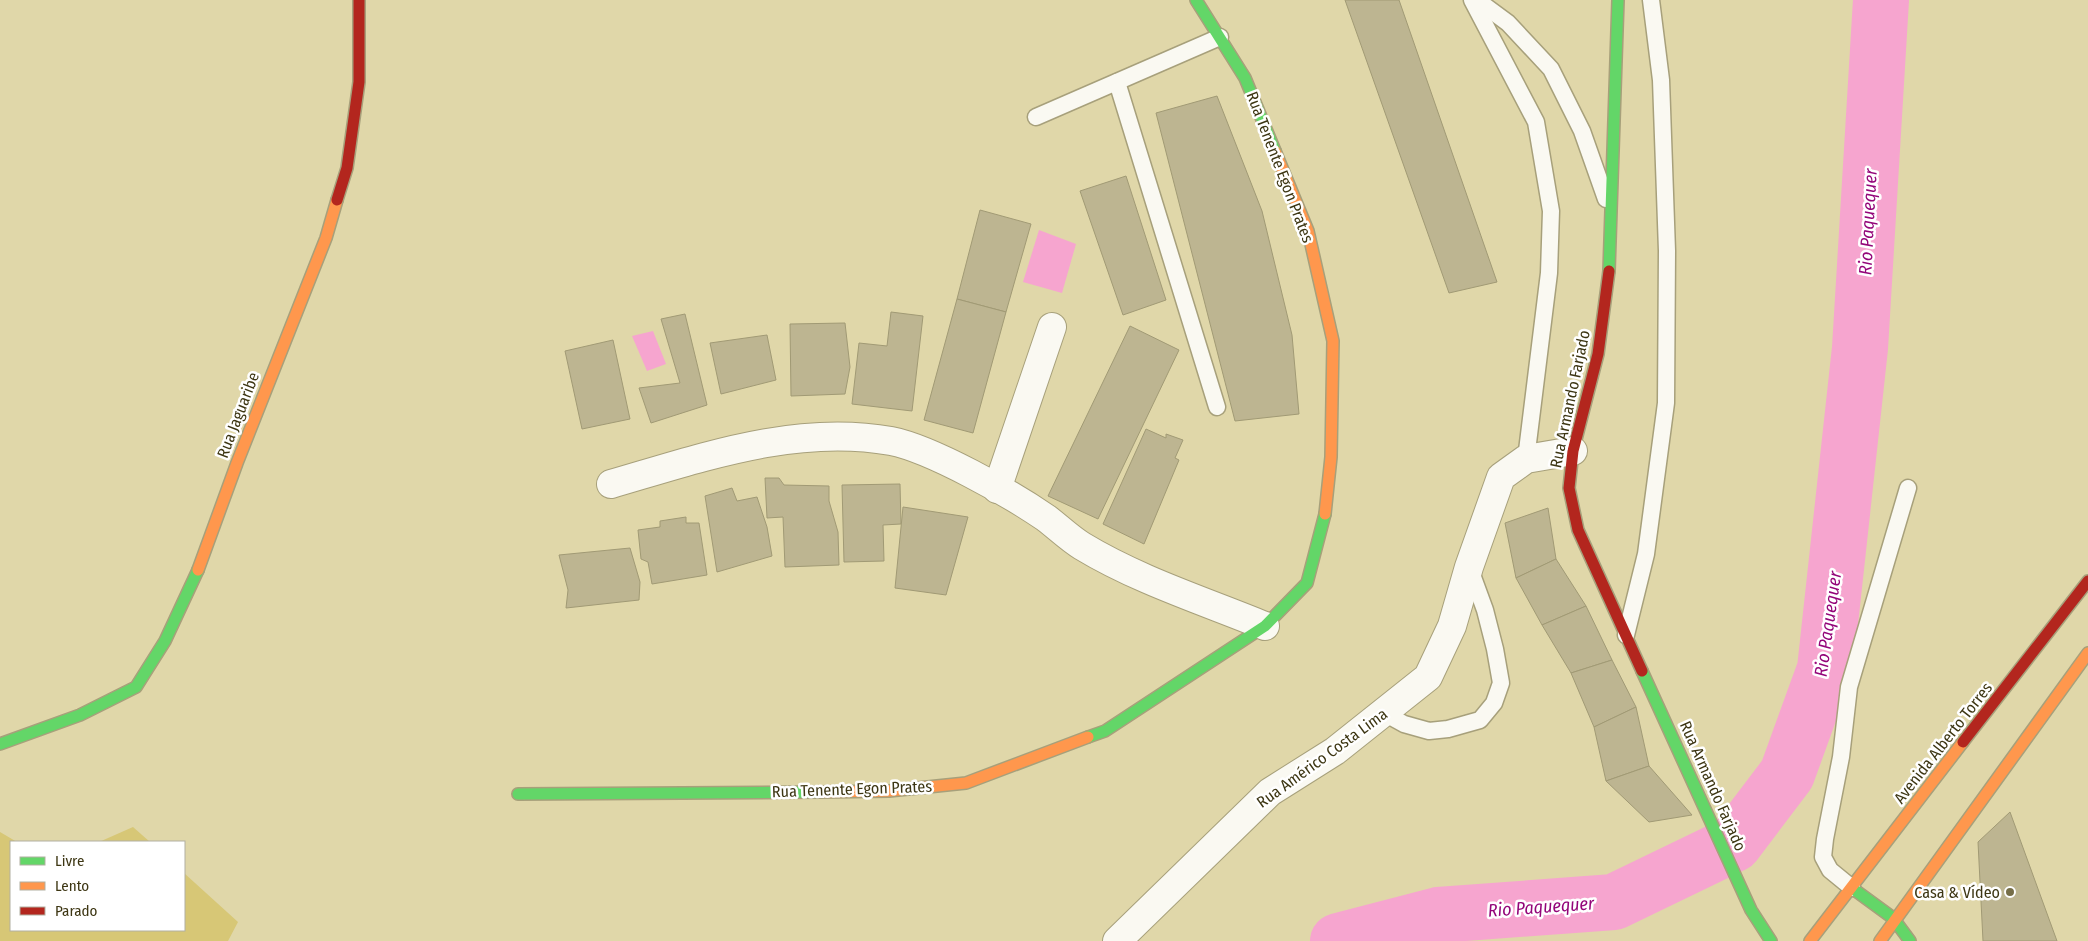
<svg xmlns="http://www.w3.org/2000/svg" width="2088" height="941" font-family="'Fira Sans Condensed',sans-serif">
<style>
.green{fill:#d7c776}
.water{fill:#f6a5cf}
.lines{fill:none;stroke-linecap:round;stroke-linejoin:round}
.river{stroke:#f6a5cf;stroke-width:56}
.building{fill:#bdb591;stroke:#a19a75}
.lane-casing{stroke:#a7a07b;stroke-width:19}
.street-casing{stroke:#a7a07b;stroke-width:30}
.fast-casing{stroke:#a7a07b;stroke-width:14}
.slow-casing{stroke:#a7a07b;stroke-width:14}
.jam-casing{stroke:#a7a07b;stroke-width:14}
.lane{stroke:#faf9f2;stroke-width:16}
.street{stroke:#faf9f2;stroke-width:28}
.fast{stroke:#63d668;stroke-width:11}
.slow{stroke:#ff974d;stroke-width:11}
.jam{stroke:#b3261e;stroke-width:11}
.poi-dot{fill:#766e48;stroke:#fff;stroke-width:2}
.labels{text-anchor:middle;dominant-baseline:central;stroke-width:5;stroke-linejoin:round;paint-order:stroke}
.street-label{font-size:16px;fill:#3d3613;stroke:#fff}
.poi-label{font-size:16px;fill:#3d3613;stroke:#fff;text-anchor:end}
.water-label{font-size:18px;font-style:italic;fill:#930579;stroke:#fff}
</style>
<rect width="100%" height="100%" fill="#e0d7a9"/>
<g class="green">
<path d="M 133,827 L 150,842 L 99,842 Z"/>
<path d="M 0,832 L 17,842 L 11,842 L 11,930 L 184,930 L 184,873 L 238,922 L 228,941 L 0,941 Z"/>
</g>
<g class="water">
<path d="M 1039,230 L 1076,244 L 1062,293 L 1023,282 Z"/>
<path d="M 653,331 L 666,364 L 647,371 L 632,336 Z"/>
</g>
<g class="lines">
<path class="river" d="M 1338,941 L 1438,915 L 1614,902 L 1734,844 L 1787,774 L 1825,669 L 1860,348 L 1881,0"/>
</g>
<g class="building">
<path d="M 1345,0 L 1399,0 L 1497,282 L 1449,293 Z"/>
<path d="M 1217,96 L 1262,211 L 1292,335 L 1299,414 L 1235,421 L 1156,113 Z"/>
<path d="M 1126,176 L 1166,300 L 1123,315 L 1080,191 Z"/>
<path d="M 980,210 L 1031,224 L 1006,312 L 957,299 Z"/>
<path d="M 957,299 L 1006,312 L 973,433 L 924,420 Z"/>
<path d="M 891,312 L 923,316 L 912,411 L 852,404 L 859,343 L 887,346 Z"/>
<path d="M 685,314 L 707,405 L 651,423 L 639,388 L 680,383 L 661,319 Z"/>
<path d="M 845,323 L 850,367 L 845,394 L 791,396 L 790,324 Z"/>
<path d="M 1130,326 L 1179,350 L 1098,519 L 1048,496 Z"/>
<path d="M 767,335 L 776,380 L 721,394 L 710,343 Z"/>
<path d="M 613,340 L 630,419 L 582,429 L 565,351 Z"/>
<path d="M 1146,429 L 1166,438 L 1166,434 L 1183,440 L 1175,458 L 1179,460 L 1144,544 L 1103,524 Z"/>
<path d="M 765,478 L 779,478 L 784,485 L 829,486 L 829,501 L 838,532 L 839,565 L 785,567 L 783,517 L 767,518 Z"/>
<path d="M 900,484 L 901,524 L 883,525 L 884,561 L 844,562 L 842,485 Z"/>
<path d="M 732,488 L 737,501 L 757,497 L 767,527 L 772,556 L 717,572 L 705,496 Z"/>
<path d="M 903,507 L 968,517 L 946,595 L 895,588 Z"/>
<path d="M 1548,508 L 1556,559 L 1516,578 L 1505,523 Z"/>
<path d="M 686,517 L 686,523 L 699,523 L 707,575 L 652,584 L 648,562 L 641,559 L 638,530 L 660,527 L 660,521 Z"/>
<path d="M 630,548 L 640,582 L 639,600 L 566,608 L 568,590 L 559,555 Z"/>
<path d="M 1556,559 L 1586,606 L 1542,625 L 1516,578 Z"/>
<path d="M 1586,606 L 1612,660 L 1571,673 L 1542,625 Z"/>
<path d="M 1612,660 L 1636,707 L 1594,727 L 1571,673 Z"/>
<path d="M 1636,707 L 1649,766 L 1606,781 L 1594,727 Z"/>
<path d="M 1649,766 L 1692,815 L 1649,822 L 1606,781 Z"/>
<path d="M 2010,812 L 2057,941 L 1983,941 L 1978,842 Z"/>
</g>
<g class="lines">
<defs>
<g id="lane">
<path d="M 1472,0 L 1536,122 L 1551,211 L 1549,273 L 1526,459"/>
<path d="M 1477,0 L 1508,23 L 1551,69 L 1582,131 L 1606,199"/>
<path d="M 1117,82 L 1217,407"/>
<path d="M 1036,117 L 1220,37"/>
<path d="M 1626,635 L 1646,554 L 1666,403 L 1667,251 L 1661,80 L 1651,0"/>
<path d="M 1384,713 L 1404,724 L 1429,731 L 1448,729 L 1480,720 L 1494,703 L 1501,683 L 1495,649 L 1485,610 L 1470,569"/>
<path d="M 1852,888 L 1830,870 L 1823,857 L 1825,839 L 1841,757 L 1849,687 L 1908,488"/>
</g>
<g id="street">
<path d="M 611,484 C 701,458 795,424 891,441 C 932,449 1011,494 1046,518 C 1058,527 1069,538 1082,546 C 1138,580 1204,601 1265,626"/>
<path d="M 997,489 L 1052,327"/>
<path d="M 1117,941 L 1270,792 L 1335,751 L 1428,677 L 1452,626 L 1469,567 L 1501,477 L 1526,459 L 1573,451"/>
</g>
<g id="fast">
<path d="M 1196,0 L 1245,78 L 1275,151"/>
<path d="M 1609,271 L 1618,0"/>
<path d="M 1642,671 L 1751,910 L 1771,941"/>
<path d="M 1088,737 L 1105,731 L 1265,626 L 1307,583 L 1325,514"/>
<path d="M 0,744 L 80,715 L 136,687 L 165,641 L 198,570"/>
<path d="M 518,794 L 821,792"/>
<path d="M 1852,888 L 1893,918 L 1910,941"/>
</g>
<g id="slow">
<path d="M 1275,151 L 1308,231 L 1333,341 L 1331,457 L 1325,514"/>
<path d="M 198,570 L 237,463 L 326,238 L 337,200"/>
<path d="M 821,792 L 889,791 L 966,783 L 1088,737"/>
<path d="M 1810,941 L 1963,742"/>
<path d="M 1880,941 L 2088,653"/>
</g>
<g id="jam">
<path d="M 337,200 L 347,168 L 359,82 L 359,0"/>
<path d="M 1609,271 L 1598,354 L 1573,451 L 1569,488 L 1578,530 L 1642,671"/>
<path d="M 1963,742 L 2088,581"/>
</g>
</defs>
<use href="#lane" class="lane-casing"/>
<use href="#street" class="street-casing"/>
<use href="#fast" class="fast-casing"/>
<use href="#slow" class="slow-casing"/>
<use href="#jam" class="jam-casing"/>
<use href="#lane" class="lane"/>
<use href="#street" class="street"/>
<use href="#fast" class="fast"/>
<use href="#slow" class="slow"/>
<use href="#jam" class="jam"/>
</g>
<circle class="poi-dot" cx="2010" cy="892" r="5"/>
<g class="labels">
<g class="street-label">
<text transform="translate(1280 167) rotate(69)">Rua Tenente Egon Prates</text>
<text transform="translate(1570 399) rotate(-78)">Rua Armando Farjado</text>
<text transform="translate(238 415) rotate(-69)">Rua Jaguaribe</text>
<text transform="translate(1943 743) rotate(-52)">Avenida Alberto Torres</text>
<text transform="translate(1322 758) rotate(-36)">Rua Américo Costa Lima</text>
<text transform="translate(1713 786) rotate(66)">Rua Armando Farjado</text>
<text transform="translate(852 789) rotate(-2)">Rua Tenente Egon Prates</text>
</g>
<g class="poi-label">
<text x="2000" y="892">Casa &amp; Vídeo</text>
</g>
<g class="water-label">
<text transform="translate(1868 222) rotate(-87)">Rio Paquequer</text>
<text transform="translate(1828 624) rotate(-82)">Rio Paquequer</text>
<text transform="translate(1541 907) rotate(-4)">Rio Paquequer</text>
</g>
</g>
<rect x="10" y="841" width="175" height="90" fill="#ffffff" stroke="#b1afa1"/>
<rect x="20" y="857" width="25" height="8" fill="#63d668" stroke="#b1afa1"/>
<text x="55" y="866" font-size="15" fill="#3d3613">Livre</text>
<rect x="20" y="882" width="25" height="8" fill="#ff974d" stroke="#b1afa1"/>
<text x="55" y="891" font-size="15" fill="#3d3613">Lento</text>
<rect x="20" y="907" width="25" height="8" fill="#b3261e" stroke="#b1afa1"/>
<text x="55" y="916" font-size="15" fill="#3d3613">Parado</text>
</svg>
